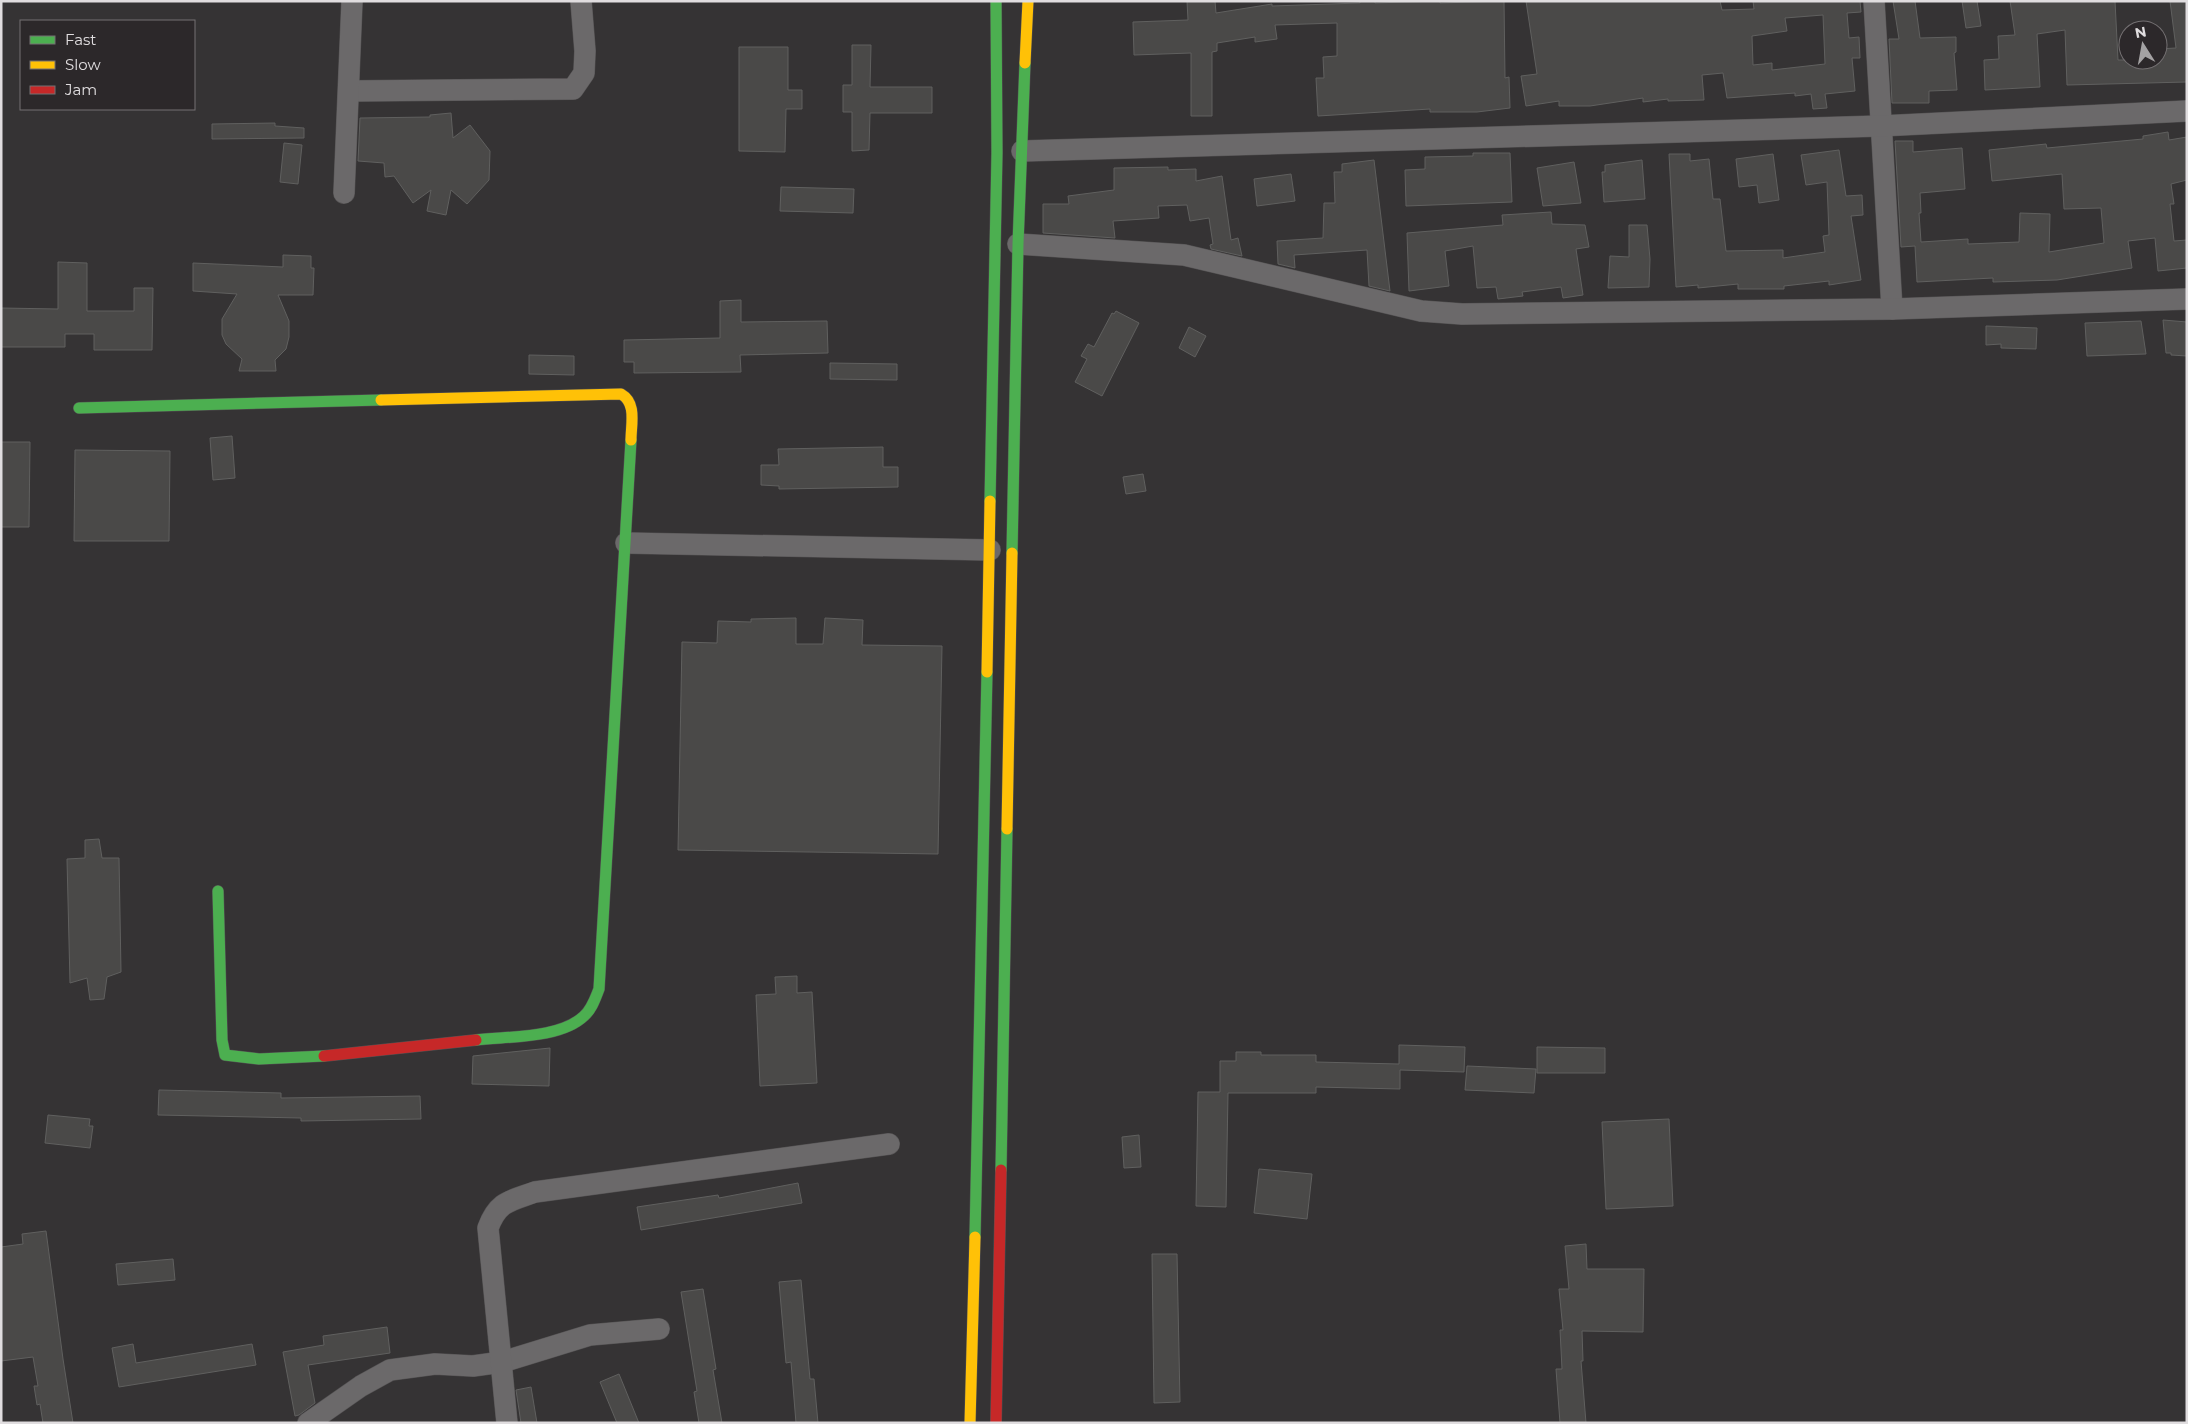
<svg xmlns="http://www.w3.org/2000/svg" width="2188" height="1424" font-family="Montserrat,sans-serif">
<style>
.building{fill:#4a4948;stroke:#60605f;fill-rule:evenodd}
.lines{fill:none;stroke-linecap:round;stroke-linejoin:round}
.street-casing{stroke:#545253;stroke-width:22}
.fast-casing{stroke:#545253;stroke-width:12}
.slow-casing{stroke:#545253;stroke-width:12}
.jam-casing{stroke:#545253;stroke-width:12}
.street{stroke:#6b696a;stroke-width:21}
.fast{stroke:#4caf50;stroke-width:11}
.slow{stroke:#ffc107;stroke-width:11}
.jam{stroke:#c62828;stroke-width:11}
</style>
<rect width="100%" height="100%" fill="#353334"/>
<g class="building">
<path d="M 1187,1 L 1215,1 L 1216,13 L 1272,4 L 1272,6 L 1360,3 L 1360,1 L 1375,1 L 1375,3 L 1440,1 L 1440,3 L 1504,1 L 1505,78 L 1509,77 L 1510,108 L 1477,112 L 1430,112 L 1430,109 L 1318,116 L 1316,78 L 1324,78 L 1323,57 L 1337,56 L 1337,23 L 1275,25 L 1277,39 L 1255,42 L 1255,37 L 1217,43 L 1217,51 L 1212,52 L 1212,116 L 1191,116 L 1191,53 L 1134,55 L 1133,22 L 1188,20 Z"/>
<path d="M 1526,1 L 1720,1 L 1722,10 L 1754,9 L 1753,1 L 1860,1 L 1861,12 L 1847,13 L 1849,38 L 1859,37 L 1860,58 L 1852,58 L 1855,91 L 1825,94 L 1827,108 L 1813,109 L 1811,94 L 1795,96 L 1795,93 L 1727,98 L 1723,73 L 1702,75 L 1704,100 L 1668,101 L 1668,99 L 1643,102 L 1643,98 L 1590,106 L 1559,106 L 1559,101 L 1526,106 L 1521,76 L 1537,74 ZM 1823,15 L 1825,64 L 1772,70 L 1772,63 L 1753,65 L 1752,36 L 1787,31 L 1785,18 Z"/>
<path d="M 1893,1 L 1915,1 L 1920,38 L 1956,37 L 1956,52 L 1954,53 L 1957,90 L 1929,91 L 1929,103 L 1892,103 L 1889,39 L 1899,39 Z"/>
<path d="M 1962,1 L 1977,1 L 1981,26 L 1966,28 Z"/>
<path d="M 2010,1 L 2115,1 L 2118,60 L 2158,60 L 2158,49 L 2176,48 L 2170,1 L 2187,1 L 2187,82 L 2067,85 L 2065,30 L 2037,34 L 2040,87 L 1985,90 L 1984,60 L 1999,59 L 1998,36 L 2015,35 Z"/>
<path d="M 852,45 L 871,45 L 870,87 L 932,87 L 932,113 L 870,113 L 869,150 L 852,151 L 852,112 L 843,112 L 843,85 L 852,85 Z"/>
<path d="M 739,47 L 788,47 L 788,90 L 802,90 L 802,109 L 786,109 L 785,152 L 739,151 Z"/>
<path d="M 451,113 L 453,138 L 470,125 L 490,151 L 489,180 L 467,204 L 451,190 L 446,215 L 427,211 L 431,190 L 413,203 L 394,176 L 385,177 L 384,163 L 358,161 L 360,118 L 430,117 L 430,115 Z"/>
<path d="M 275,123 L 275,126 L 304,128 L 304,138 L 212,139 L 212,124 Z"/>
<path d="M 2168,132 L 2169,140 L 2187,137 L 2187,180 L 2171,184 L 2174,204 L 2170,204 L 2174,241 L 2187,240 L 2187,268 L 2158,271 L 2155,238 L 2128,241 L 2132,268 L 2057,280 L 1993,282 L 1993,278 L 1917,282 L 1915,246 L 1901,247 L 1895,141 L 1913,141 L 1913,152 L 1962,148 L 1965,189 L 1920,193 L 1921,213 L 1919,213 L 1921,242 L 1968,239 L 1968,244 L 2019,242 L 2020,213 L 2050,214 L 2049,252 L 2104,243 L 2101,208 L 2064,209 L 2062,174 L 1992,181 L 1989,150 L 2046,144 L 2047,148 L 2143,139 L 2143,136 Z"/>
<path d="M 284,143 L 302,145 L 298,184 L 280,182 Z"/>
<path d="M 1839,150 L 1846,196 L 1862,195 L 1863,215 L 1851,216 L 1861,280 L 1829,285 L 1829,281 L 1784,286 L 1784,289 L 1738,289 L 1738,284 L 1698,288 L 1698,285 L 1676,287 L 1669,154 L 1690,154 L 1690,161 L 1709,159 L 1713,199 L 1720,199 L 1726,251 L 1783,250 L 1783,258 L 1825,252 L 1823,236 L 1829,235 L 1827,182 L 1806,185 L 1801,155 Z"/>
<path d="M 1473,153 L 1510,153 L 1512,202 L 1406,206 L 1405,170 L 1425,169 L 1425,157 L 1473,156 Z"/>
<path d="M 1773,154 L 1779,200 L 1759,203 L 1757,185 L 1739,187 L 1736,159 Z"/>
<path d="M 1374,160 L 1390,291 L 1369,286 L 1367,250 L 1294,255 L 1295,268 L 1278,264 L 1277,241 L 1323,238 L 1324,203 L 1335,203 L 1334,172 L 1342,172 L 1342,164 Z"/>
<path d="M 1642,160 L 1645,199 L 1604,202 L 1602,172 L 1605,172 L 1605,165 Z"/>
<path d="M 1574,162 L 1581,203 L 1543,206 L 1537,168 Z"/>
<path d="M 1168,167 L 1168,170 L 1196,169 L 1196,181 L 1222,176 L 1231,240 L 1238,238 L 1242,256 L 1211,249 L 1210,245 L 1213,244 L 1209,218 L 1190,221 L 1187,205 L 1158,206 L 1159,218 L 1113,221 L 1115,238 L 1043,233 L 1043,204 L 1069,204 L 1068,196 L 1114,190 L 1114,168 Z"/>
<path d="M 1291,174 L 1295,201 L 1257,206 L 1254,179 Z"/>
<path d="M 781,187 L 854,189 L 853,213 L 780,211 Z"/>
<path d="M 1551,212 L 1552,224 L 1585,225 L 1589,247 L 1576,249 L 1583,295 L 1563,298 L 1561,287 L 1522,292 L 1523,296 L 1498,299 L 1496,287 L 1477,288 L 1473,246 L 1445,251 L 1449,286 L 1409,291 L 1407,233 L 1503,225 L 1502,215 Z"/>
<path d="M 1629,225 L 1647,225 L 1650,259 L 1649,287 L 1608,288 L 1610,256 L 1629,257 Z"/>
<path d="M 283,255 L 311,256 L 311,268 L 314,268 L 313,295 L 278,295 L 289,321 L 289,337 L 286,349 L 275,360 L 276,371 L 239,371 L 242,359 L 226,344 L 222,335 L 222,319 L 237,294 L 193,291 L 193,263 L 283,267 Z"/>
<path d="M 58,262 L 87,263 L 87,311 L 134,311 L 134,288 L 153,288 L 152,350 L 94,350 L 94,334 L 65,334 L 65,347 L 1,347 L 1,308 L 58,309 Z"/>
<path d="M 741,300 L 741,322 L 827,321 L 828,353 L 740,355 L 741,372 L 634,373 L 634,362 L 624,362 L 624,340 L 720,338 L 720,301 Z"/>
<path d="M 1116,311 L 1139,323 L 1102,396 L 1075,382 L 1087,359 L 1081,356 L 1088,344 L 1094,347 L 1112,313 L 1114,314 Z"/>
<path d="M 2163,320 L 2187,322 L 2187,356 L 2171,355 L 2171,353 L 2166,353 Z"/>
<path d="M 2141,321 L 2146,354 L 2087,356 L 2085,323 Z"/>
<path d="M 1986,326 L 2037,328 L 2036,349 L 2001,348 L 2001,344 L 1986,345 Z"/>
<path d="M 1189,327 L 1206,336 L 1195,357 L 1179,348 Z"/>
<path d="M 529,355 L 574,356 L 574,375 L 529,374 Z"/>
<path d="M 830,363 L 897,364 L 897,380 L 830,379 Z"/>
<path d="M 232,436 L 235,478 L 213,480 L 210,438 Z"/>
<path d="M 1,442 L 30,442 L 29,527 L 1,527 Z"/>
<path d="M 883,447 L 883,467 L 898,467 L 898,487 L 779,489 L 779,486 L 761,485 L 761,465 L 779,465 L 778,449 Z"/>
<path d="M 75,450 L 170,451 L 169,541 L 74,541 Z"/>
<path d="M 1143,474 L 1146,491 L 1126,494 L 1123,477 Z"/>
<path d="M 796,618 L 796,644 L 823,644 L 825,618 L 863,620 L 862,645 L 942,646 L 938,854 L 678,850 L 682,642 L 717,643 L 718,621 L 751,622 L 751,619 Z"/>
<path d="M 99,839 L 102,858 L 119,858 L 121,972 L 107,977 L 104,999 L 90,1000 L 87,978 L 70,983 L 67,859 L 85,858 L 85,840 Z"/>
<path d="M 797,976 L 797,993 L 812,992 L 817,1083 L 760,1086 L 756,995 L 776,994 L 775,977 Z"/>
<path d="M 1399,1045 L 1465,1047 L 1464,1072 L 1400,1070 L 1400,1089 L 1316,1087 L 1316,1093 L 1228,1093 L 1226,1207 L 1196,1206 L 1198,1092 L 1220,1092 L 1220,1061 L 1236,1061 L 1236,1052 L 1261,1052 L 1261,1055 L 1316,1055 L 1316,1062 L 1399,1064 Z"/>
<path d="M 1537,1047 L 1605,1048 L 1605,1073 L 1537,1073 Z"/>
<path d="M 550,1048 L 549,1086 L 472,1084 L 473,1056 Z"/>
<path d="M 1467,1066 L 1536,1069 L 1534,1093 L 1465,1090 Z"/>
<path d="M 159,1090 L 281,1093 L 281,1098 L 420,1096 L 421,1119 L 301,1121 L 301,1118 L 158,1115 Z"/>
<path d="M 48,1115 L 90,1119 L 89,1126 L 93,1126 L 90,1148 L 45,1143 Z"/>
<path d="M 1669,1119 L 1673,1206 L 1606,1209 L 1602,1122 Z"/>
<path d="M 1139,1135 L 1141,1167 L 1124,1168 L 1122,1137 Z"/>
<path d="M 1259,1169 L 1312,1174 L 1307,1219 L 1254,1213 Z"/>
<path d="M 798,1183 L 802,1203 L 641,1230 L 637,1207 L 718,1195 L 719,1198 Z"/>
<path d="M 46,1231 L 63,1359 L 73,1423 L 43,1423 L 40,1404 L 37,1405 L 34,1386 L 38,1386 L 33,1357 L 1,1361 L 1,1247 L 23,1244 L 22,1234 Z"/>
<path d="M 1586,1244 L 1587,1269 L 1644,1269 L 1643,1332 L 1582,1331 L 1583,1361 L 1581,1361 L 1586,1423 L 1560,1423 L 1556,1369 L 1562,1369 L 1560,1330 L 1563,1330 L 1559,1289 L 1569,1289 L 1565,1246 Z"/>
<path d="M 1152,1254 L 1177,1254 L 1180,1402 L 1154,1403 Z"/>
<path d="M 173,1259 L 175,1280 L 118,1285 L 116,1264 Z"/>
<path d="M 801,1280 L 810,1379 L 814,1379 L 818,1423 L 796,1423 L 791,1362 L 786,1363 L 779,1282 Z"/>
<path d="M 703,1289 L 716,1369 L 713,1370 L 722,1423 L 699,1423 L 694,1392 L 697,1391 L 681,1292 Z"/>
<path d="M 387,1327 L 390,1353 L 308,1365 L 315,1403 L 299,1415 L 295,1416 L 283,1352 L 324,1345 L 323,1336 Z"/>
<path d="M 133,1344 L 136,1363 L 252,1344 L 256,1365 L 119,1387 L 112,1348 Z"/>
<path d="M 619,1374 L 639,1423 L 617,1423 L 600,1382 Z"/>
<path d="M 531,1387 L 537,1423 L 521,1423 L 516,1390 Z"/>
</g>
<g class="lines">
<defs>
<g id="street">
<path d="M 1874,1 L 1892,309"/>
<path d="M 349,91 L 573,89 L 584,73 L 585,51 L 581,1"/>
<path d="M 1022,151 L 1880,126 L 2187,111"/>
<path d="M 344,193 L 352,1"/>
<path d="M 1018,244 L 1184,255 L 1421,311 L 1462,314 L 1892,309 L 2187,299"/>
<path d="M 626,543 L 990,550"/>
<path d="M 308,1423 L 361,1386 L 390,1370 L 435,1364 L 473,1366 L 502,1362 L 590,1335 L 659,1329"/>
<path d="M 507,1423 L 488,1228 C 498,1201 510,1201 535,1192 L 889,1144"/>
</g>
<g id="fast">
<path d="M 79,408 L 381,400"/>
<path d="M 990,501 L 997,153 L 996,1"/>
<path d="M 1012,553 L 1018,244 L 1025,63"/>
<path d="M 218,891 L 222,1040 L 225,1055 L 259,1059 L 324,1056"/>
<path d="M 476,1040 C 507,1036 560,1039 584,1016 C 592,1009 595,999 599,989 L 631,440"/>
<path d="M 1001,1170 L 1007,829"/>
<path d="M 975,1237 L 987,672"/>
</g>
<g id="slow">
<path d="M 1025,63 L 1028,1"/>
<path d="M 381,400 L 621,394 C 637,403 631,424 631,440"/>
<path d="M 987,672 L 990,501"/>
<path d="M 1007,829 L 1012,553"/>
<path d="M 970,1423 L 975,1237"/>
</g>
<g id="jam">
<path d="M 324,1056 L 476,1040"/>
<path d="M 996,1423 L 1001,1170"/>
</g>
</defs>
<use href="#street" class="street-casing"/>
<use href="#fast" class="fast-casing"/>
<use href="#slow" class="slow-casing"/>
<use href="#jam" class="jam-casing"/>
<use href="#street" class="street"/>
<use href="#fast" class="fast"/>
<use href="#slow" class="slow"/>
<use href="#jam" class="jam"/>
</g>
<rect width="2188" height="1424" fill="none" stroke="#e0dddf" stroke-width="5"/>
<rect x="20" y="20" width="175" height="90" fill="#2c282a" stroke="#747072"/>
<rect x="30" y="36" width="25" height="8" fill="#4caf50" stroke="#747072"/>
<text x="65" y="45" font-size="15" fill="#e0dddf">Fast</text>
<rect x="30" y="61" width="25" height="8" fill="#ffc107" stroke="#747072"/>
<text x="65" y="70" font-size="15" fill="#e0dddf">Slow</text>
<rect x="30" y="86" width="25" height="8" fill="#c62828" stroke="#747072"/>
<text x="65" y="95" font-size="15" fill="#e0dddf">Jam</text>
<g transform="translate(2143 45) rotate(349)"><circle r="24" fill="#2c282a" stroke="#747072"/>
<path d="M0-4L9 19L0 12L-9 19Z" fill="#a4a2a3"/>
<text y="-8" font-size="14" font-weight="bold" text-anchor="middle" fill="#e0dddf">N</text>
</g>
</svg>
